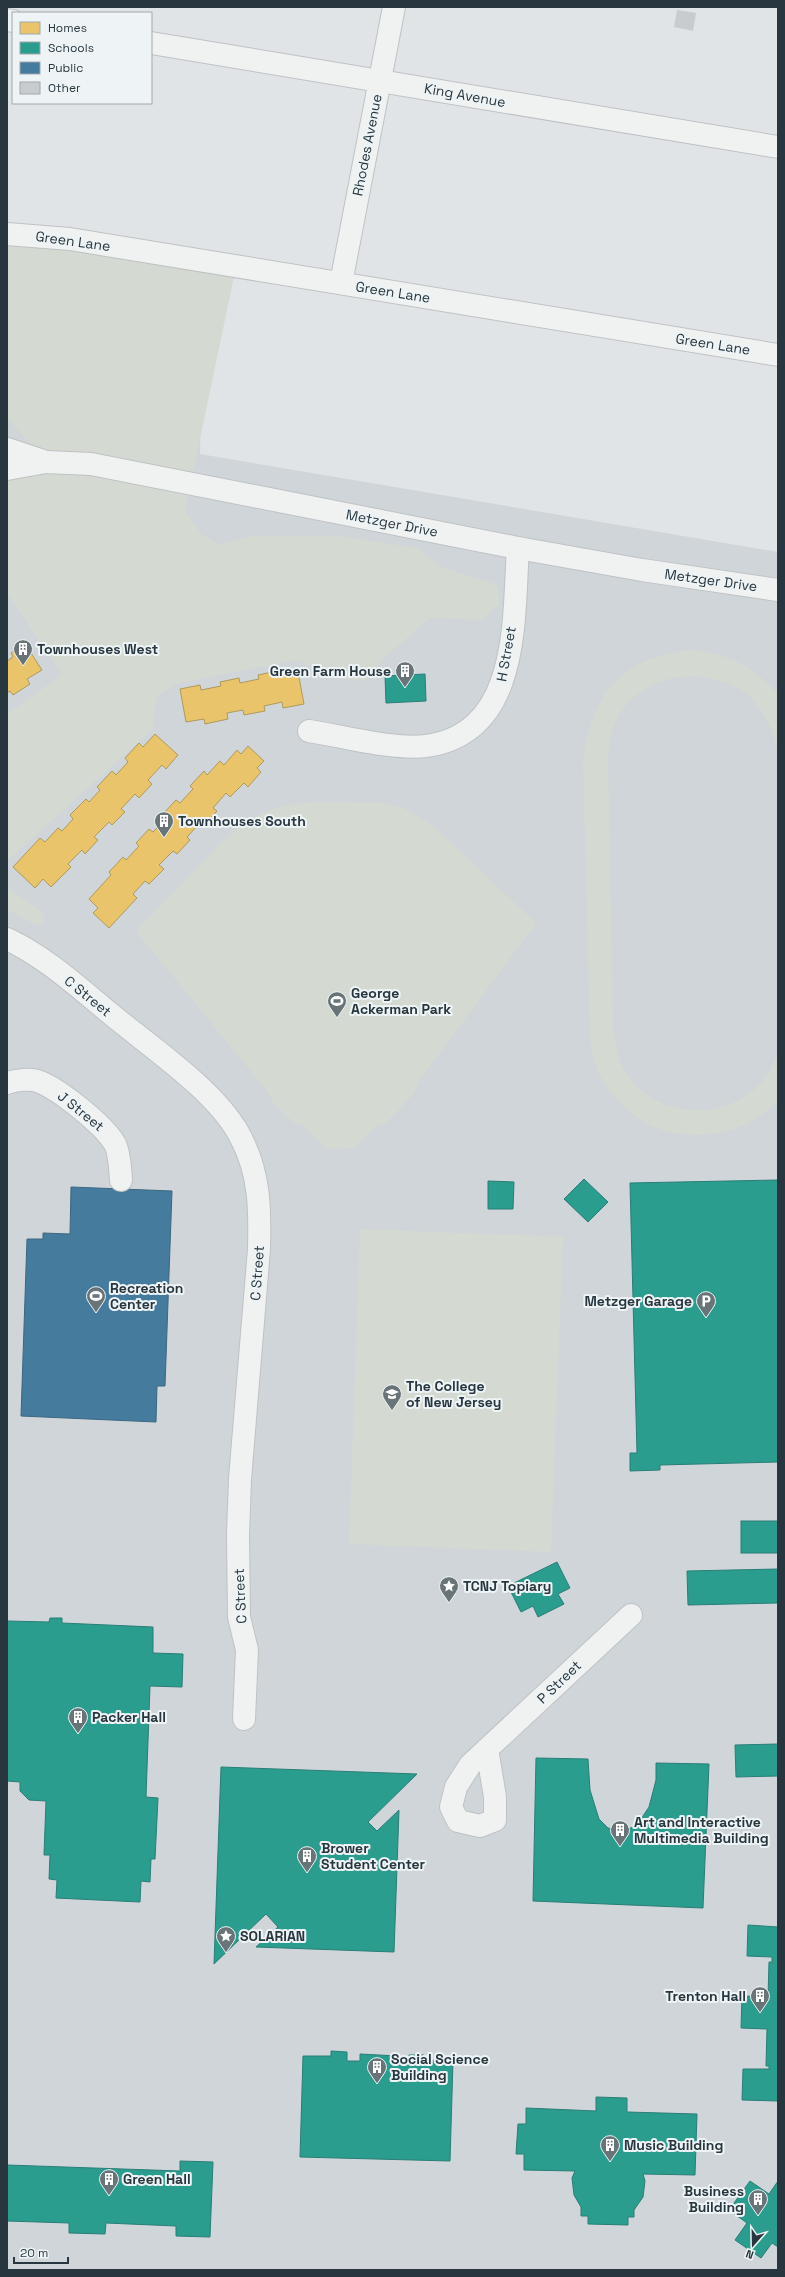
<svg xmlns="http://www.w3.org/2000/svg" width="785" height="2277" font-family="'Space Grotesk',sans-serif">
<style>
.built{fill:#cfd5d9}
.green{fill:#d4dad1}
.homes{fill:#e9c46a;stroke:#af9a5d}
.schools{fill:#2a9d8f;stroke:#297e77}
.public{fill:#457b9d;stroke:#3c6781}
.building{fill:#c9ccce}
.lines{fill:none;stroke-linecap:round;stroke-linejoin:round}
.minor-casing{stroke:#bfc2c4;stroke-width:24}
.minor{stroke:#f0f2f2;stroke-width:22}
.labels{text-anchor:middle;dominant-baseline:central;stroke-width:4;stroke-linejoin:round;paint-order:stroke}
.street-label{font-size:14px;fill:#28373f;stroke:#eef4f6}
.poi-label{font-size:14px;font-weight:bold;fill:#28373f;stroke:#eef4f6;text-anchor:start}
</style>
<rect width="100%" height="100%" fill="#e1e4e6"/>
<path class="built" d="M 7,271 L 202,291 L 200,454 L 778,552 L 778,2270 L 7,2270 Z"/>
<g class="green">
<path d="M 7,230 L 237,262 L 185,511 L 202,535 L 219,544 L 254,536 L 338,536 L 417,548 L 441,567 L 498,585 L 499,604 L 482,620 L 430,618 L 386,656 L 366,681 L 337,678 L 297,660 L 178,683 L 157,696 L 152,730 L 7,861 L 7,714 L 62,675 L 7,593 L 7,475 L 46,462 L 7,418 Z"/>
<path d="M 690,650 C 729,654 752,665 778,694 L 778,816 C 778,790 782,758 773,734 C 770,723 754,699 745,692 C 741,689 735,687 731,685 C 689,665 635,679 615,723 C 610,734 609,747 608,759 L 613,1025 C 615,1036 615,1050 620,1061 C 643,1116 719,1127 760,1084 C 769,1075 773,1064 778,1052 L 778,1102 C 771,1105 765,1113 759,1117 C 752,1121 744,1125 737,1128 C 682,1147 629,1128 601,1077 C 594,1065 592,1050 590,1036 L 583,760 C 592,693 622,658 690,650 Z"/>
<path d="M 382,803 L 401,807 L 430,823 L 536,923 L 420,1080 L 414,1093 L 387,1122 L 376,1126 L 354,1148 L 327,1149 L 303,1125 L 295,1123 L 274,1104 L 267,1091 L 136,931 C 155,911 174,892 193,872 C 218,846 241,818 276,808 C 307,798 350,803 382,803 Z"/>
<path d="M 7,874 L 8,888 L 42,912 L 45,919 L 42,925 L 34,924 L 7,910 Z"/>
<path d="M 360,1229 L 563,1237 L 551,1552 L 349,1544 Z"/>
</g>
<g class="homes">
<path d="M 25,644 L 42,670 L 27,679 L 30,684 L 13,695 L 10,691 L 7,693 L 7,661 L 13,657 L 11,653 Z"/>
<path d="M 277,671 L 278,676 L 298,672 L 304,704 L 283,708 L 282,702 L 264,706 L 265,711 L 244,715 L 243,710 L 227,713 L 228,719 L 205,724 L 204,719 L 186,722 L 180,689 L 200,685 L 201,690 L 221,686 L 220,682 L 239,678 L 240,683 L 259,679 L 258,675 Z"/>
<path d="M 155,734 L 178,755 L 166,769 L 162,765 L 148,780 L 152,784 L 139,798 L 135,794 L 121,809 L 125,812 L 112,825 L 109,822 L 94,837 L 98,840 L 85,854 L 82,850 L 68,864 L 71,867 L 51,887 L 43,879 L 35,888 L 13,867 L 40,838 L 45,842 L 58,828 L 62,831 L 73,819 L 70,815 L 86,799 L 89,802 L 100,790 L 97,787 L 112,771 L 116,775 L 128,762 L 125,758 L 139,743 L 143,747 Z"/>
<path d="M 248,746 L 264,761 L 257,768 L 261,772 L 248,787 L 244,783 L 230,797 L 226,793 L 213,808 L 217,811 L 203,826 L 200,823 L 187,837 L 190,840 L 177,854 L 173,851 L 159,865 L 164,869 L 149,884 L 145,881 L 133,894 L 137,898 L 109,928 L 93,913 L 98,908 L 89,899 L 111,875 L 109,872 L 123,857 L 126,860 L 139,846 L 136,843 L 149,829 L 153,832 L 166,818 L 162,815 L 176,800 L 180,803 L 193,789 L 190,786 L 204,771 L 207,775 L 220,761 L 224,765 L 237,750 L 241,754 Z"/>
</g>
<g class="schools">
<path d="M 425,674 L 426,701 L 386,703 L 385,676 Z"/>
<path d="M 584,1179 L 608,1202 L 588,1222 L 564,1199 Z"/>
<path d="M 778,1180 L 778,1462 L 660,1465 L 660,1470 L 630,1471 L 630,1453 L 637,1453 L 630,1183 Z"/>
<path d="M 488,1181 L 514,1182 L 513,1209 L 488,1209 Z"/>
<rect x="741" y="1521" width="37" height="32"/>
<path d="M 557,1562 L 570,1588 L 558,1594 L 564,1604 L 538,1617 L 533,1606 L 521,1612 L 508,1586 Z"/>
<path d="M 778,1569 L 778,1603 L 688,1605 L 687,1571 Z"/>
<path d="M 50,1618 L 62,1618 L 62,1623 L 153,1627 L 153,1653 L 183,1654 L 182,1687 L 150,1686 L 146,1797 L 158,1798 L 155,1859 L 151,1859 L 150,1882 L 141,1881 L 140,1902 L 56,1898 L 57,1880 L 49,1879 L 50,1855 L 44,1855 L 46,1801 L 29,1800 L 20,1791 L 20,1782 L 7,1781 L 7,1621 L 49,1622 Z"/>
<path d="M 778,1744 L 778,1776 L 736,1777 L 735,1745 Z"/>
<path d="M 536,1758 L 588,1759 L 590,1790 L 599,1819 L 608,1828 L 624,1831 L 637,1825 L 649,1807 L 656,1780 L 656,1763 L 709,1764 L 703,1908 L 533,1901 Z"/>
<path d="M 221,1767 L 417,1774 L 368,1822 L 377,1831 L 399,1810 L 394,1952 L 256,1947 L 278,1927 L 266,1914 L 214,1964 Z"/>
<path d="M 748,1925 L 778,1927 L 778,2101 L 742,2100 L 743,2069 L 769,2069 L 769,2066 L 766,2066 L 767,2029 L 741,2028 L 742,1996 L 768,1997 L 769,1962 L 772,1962 L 772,1957 L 747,1956 Z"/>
<path d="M 331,2051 L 347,2052 L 347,2061 L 360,2061 L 360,2054 L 379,2055 L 397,2056 L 397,2062 L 409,2062 L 409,2055 L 424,2055 L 424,2060 L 453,2061 L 450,2161 L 300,2157 L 303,2056 L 331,2056 Z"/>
<path d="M 596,2097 L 627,2098 L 627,2112 L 697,2114 L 695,2175 L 643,2174 L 645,2181 L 643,2197 L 634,2210 L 634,2217 L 628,2217 L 628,2225 L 588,2224 L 588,2216 L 581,2216 L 581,2207 L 574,2195 L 572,2178 L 575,2171 L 524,2170 L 524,2154 L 516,2154 L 518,2124 L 526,2124 L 526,2108 L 596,2111 Z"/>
<path d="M 180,2161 L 213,2162 L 210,2237 L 176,2236 L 176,2226 L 106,2223 L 105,2234 L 69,2233 L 69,2223 L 7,2221 L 7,2165 L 180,2171 Z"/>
<path d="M 750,2181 L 769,2194 L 778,2181 L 778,2247 L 772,2243 L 761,2258 L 735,2240 L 747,2223 L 729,2210 Z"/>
</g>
<path class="public" d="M 71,1187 L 172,1191 L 165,1386 L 157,1386 L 156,1422 L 21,1416 L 27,1239 L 43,1239 L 43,1233 L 70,1234 Z"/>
<path class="building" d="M 677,10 L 696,13 L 693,31 L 674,27 Z"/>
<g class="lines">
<defs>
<g id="minor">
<path d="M 7,20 L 13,21"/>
<path d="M 151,43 L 778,147"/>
<path d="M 7,234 L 70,239 L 778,355"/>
<path d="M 341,283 L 394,7"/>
<path d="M 7,449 L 43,461"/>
<path d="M 7,469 L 46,462 L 91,464 L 518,548 L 642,570 L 778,590"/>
<path d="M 309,731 C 343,736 393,750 426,746 C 521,733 513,619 518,548"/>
<path d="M 7,939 C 48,958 82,991 117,1019 C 156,1051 221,1095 242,1140 C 260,1175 260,1211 259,1249 L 240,1479 L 238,1534 L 239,1617 L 247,1650 L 244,1719"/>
<path d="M 7,1083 C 16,1080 31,1078 40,1082 C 60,1090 104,1125 115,1144 C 120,1154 120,1169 121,1180"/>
<path d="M 487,1749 L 495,1797 L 495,1820 L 480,1826 L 458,1821 L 451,1807 L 456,1787 L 470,1765 L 631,1615"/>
</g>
</defs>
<use href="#minor" class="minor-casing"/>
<use href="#minor" class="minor"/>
</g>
<defs>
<symbol id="building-pin" viewBox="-11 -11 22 30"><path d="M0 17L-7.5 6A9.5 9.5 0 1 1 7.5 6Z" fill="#697479" stroke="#eef4f6"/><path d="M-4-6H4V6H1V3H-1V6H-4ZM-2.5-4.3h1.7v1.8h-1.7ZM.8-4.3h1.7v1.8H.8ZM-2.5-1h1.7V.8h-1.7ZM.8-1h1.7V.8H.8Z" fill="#fff"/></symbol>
<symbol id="stadium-pin" viewBox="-11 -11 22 30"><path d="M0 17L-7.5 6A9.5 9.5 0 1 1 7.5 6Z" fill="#697479" stroke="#eef4f6"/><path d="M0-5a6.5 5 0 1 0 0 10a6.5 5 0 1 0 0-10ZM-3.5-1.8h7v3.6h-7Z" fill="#fff"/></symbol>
<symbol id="parking-pin" viewBox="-11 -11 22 30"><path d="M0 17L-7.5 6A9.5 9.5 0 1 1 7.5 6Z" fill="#697479" stroke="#eef4f6"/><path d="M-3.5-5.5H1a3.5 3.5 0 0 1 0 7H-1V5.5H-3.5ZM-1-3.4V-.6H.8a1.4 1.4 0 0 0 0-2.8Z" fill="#fff"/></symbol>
<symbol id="university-pin" viewBox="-11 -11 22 30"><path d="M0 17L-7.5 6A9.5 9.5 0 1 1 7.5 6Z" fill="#697479" stroke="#eef4f6"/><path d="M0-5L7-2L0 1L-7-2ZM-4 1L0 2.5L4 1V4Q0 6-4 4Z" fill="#fff"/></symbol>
<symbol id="sight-pin" viewBox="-11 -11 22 30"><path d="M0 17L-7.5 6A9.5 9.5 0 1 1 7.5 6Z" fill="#697479" stroke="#eef4f6"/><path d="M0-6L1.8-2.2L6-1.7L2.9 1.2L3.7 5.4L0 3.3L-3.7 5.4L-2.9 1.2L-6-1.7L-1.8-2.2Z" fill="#fff"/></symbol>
</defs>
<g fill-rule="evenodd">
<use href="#building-pin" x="12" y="638" width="22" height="30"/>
<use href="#building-pin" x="394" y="660" width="22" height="30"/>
<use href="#building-pin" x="153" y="810" width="22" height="30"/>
<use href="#stadium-pin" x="326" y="990" width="22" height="30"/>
<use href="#stadium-pin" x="85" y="1285" width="22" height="30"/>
<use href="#parking-pin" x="695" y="1290" width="22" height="30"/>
<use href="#university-pin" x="381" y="1383" width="22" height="30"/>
<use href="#sight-pin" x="438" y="1575" width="22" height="30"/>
<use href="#building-pin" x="67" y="1706" width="22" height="30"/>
<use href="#building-pin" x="609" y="1819" width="22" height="30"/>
<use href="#building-pin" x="296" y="1845" width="22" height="30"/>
<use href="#sight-pin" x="215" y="1925" width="22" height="30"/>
<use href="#building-pin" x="749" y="1985" width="22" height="30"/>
<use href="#building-pin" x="366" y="2056" width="22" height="30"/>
<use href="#building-pin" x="599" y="2134" width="22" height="30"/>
<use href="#building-pin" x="98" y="2168" width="22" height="30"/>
<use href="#building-pin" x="747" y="2188" width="22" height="30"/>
</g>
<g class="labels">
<g class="street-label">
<text transform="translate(465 95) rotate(10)">King Avenue</text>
<text transform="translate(367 145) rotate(-79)">Rhodes Avenue</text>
<text transform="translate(73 241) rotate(8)">Green Lane</text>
<text transform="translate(393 292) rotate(9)">Green Lane</text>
<text transform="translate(713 344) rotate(9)">Green Lane</text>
<text transform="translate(392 523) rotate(11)">Metzger Drive</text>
<text transform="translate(711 580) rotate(8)">Metzger Drive</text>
<text transform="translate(506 654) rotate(-80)">H Street</text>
<text transform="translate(88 996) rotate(39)">C Street</text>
<text transform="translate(81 1111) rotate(39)">J Street</text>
<text transform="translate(257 1273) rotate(-86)">C Street</text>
<text transform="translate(240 1596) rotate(-93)">C Street</text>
<text transform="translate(559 1682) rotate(-44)">P Street</text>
</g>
<g class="poi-label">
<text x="37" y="649">Townhouses West</text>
<text x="391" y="671" text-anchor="end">Green Farm House</text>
<text x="178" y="821">Townhouses South</text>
<text x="351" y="993">George<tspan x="351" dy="16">Ackerman Park</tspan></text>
<text x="110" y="1288">Recreation<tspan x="110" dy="16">Center</tspan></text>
<text x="692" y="1301" text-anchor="end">Metzger Garage</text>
<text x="406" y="1386">The College<tspan x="406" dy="16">of New Jersey</tspan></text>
<text x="463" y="1586">TCNJ Topiary</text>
<text x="92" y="1717">Packer Hall</text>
<text x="634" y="1822">Art and Interactive<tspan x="634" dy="16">Multimedia Building</tspan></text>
<text x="321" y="1848">Brower<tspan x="321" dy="16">Student Center</tspan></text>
<text x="240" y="1936">SOLARIAN</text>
<text x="746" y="1996" text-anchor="end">Trenton Hall</text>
<text x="391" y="2059">Social Science<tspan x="391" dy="16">Building</tspan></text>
<text x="624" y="2145">Music Building</text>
<text x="123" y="2179">Green Hall</text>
<text x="744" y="2191" text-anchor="end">Business<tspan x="744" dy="16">Building</tspan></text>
</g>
</g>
<rect width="785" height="2277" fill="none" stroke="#28373f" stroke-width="16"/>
<rect x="12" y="12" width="140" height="92" fill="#eef4f6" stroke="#9fa8ad"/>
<rect x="20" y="22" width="20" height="12" fill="#e9c46a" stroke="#9fa8ad"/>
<text x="48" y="32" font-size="12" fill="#28373f">Homes</text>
<rect x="20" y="42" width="20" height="12" fill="#2a9d8f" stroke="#9fa8ad"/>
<text x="48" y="52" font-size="12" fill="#28373f">Schools</text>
<rect x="20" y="62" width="20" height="12" fill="#457b9d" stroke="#9fa8ad"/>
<text x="48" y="72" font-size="12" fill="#28373f">Public</text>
<rect x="20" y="82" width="20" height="12" fill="#c9ccce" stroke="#9fa8ad"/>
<text x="48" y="92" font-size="12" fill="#28373f">Other</text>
<g transform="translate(753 2245) rotate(200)" stroke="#eef4f6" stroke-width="3" paint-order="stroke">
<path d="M0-3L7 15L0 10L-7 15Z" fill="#28373f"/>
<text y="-6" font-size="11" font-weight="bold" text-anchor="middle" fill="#28373f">N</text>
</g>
<path d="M14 2257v6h54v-6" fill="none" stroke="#28373f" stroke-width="2"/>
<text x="20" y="2257" font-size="12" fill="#28373f" stroke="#eef4f6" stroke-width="3" paint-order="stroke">20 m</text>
</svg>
